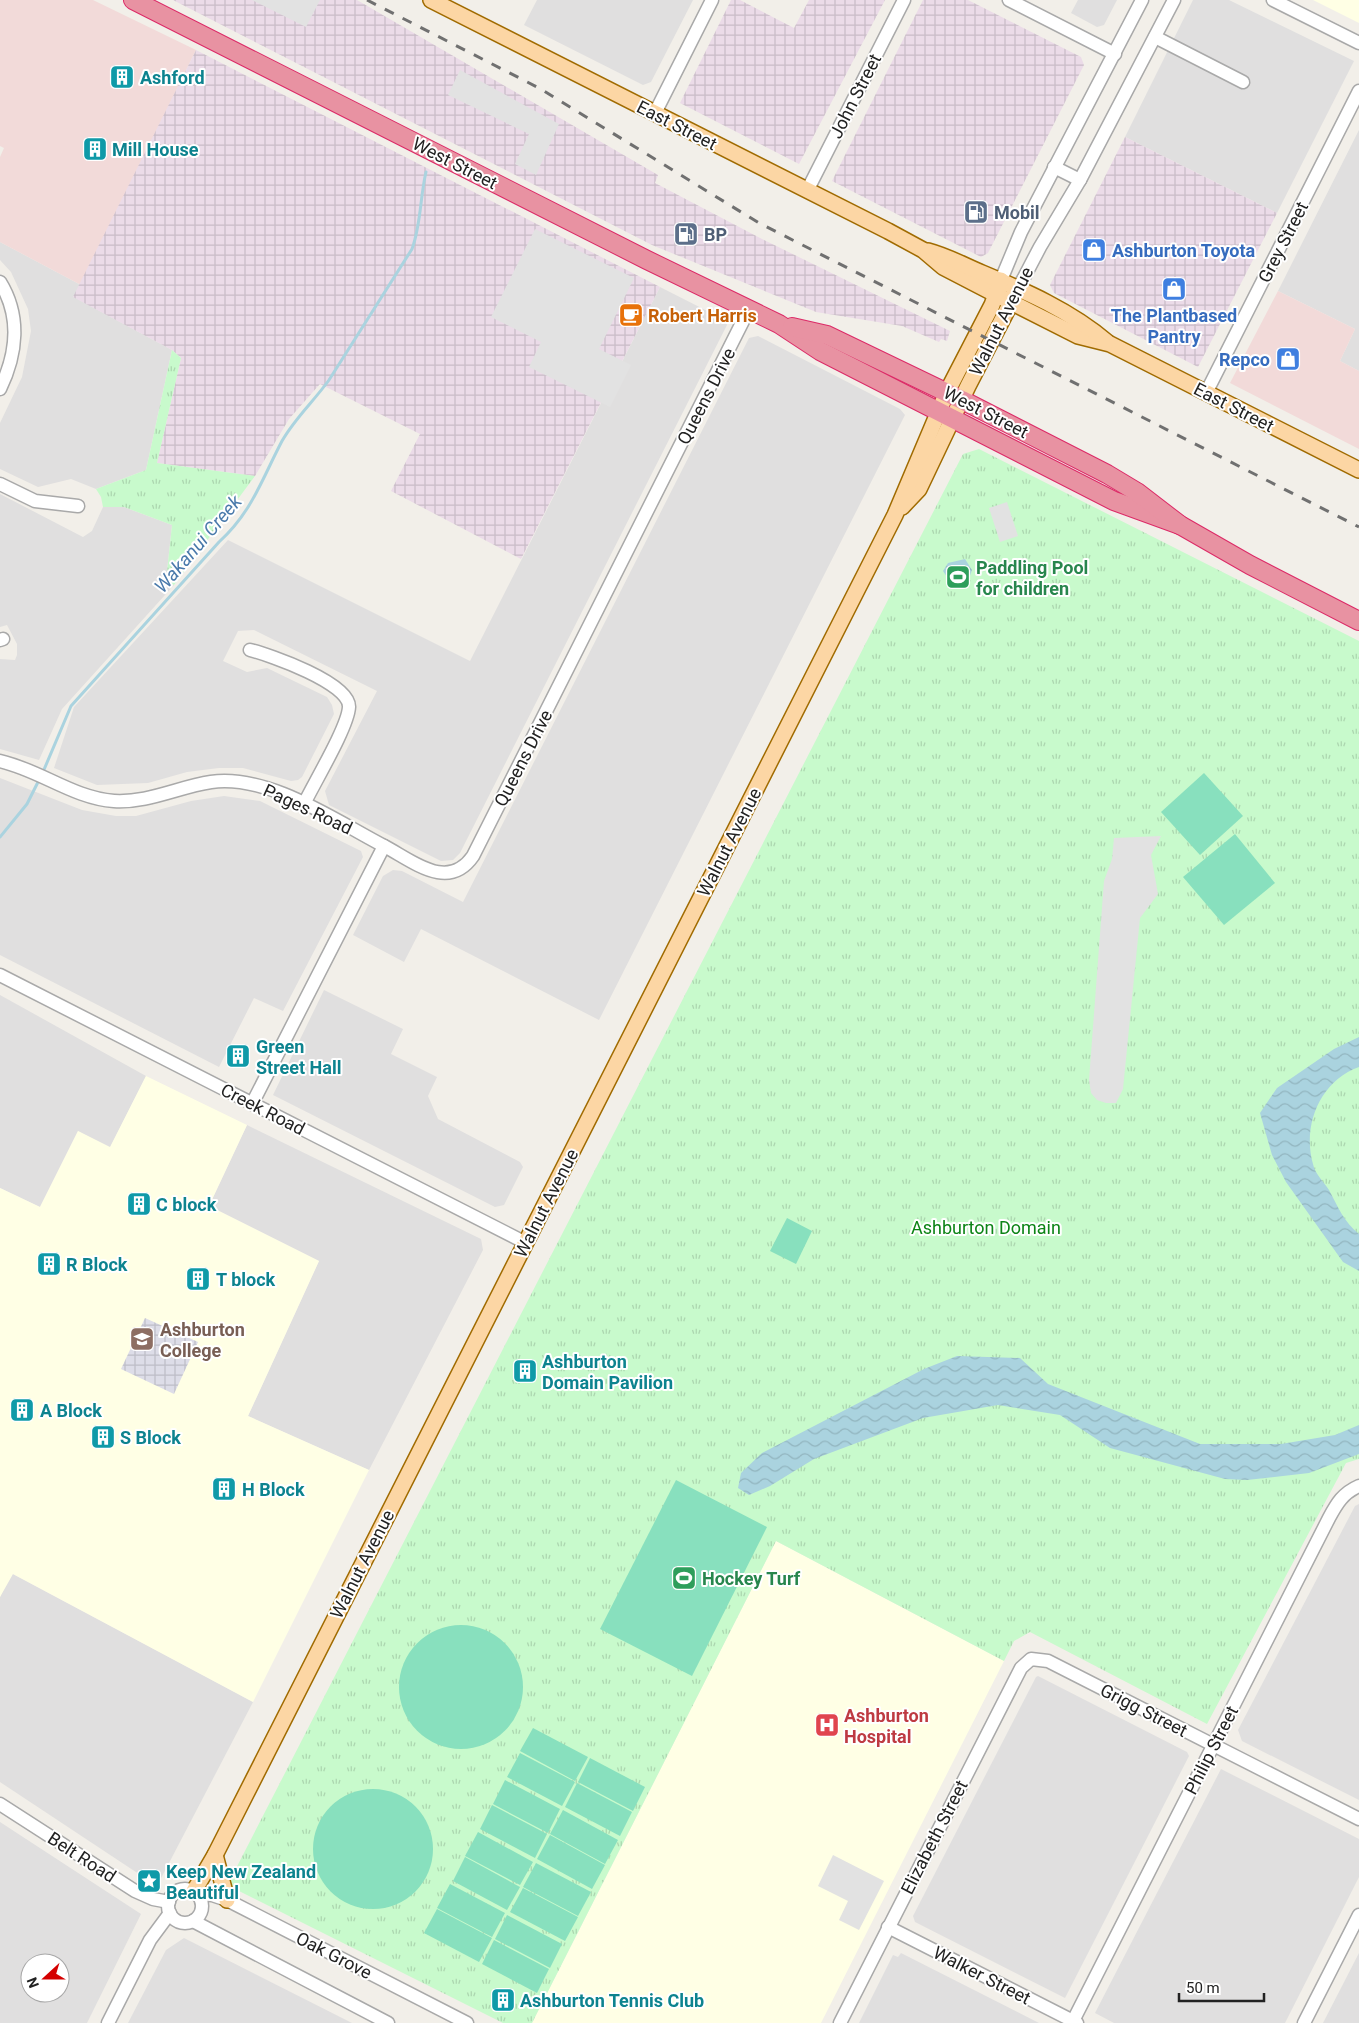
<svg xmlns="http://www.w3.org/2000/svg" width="1359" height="2023" font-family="Roboto,sans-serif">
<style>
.residential{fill:#e0dfdf;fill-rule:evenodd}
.commercial{fill:#f2dad9}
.industrial{fill:url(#industrial-grid)}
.education{fill:#ffffe5}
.park{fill:url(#park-tufts)}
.pitch{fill:#88e0be}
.parking{fill:#e2e2e2}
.plaza{fill:url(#plaza-grid)}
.water{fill:url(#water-waves)}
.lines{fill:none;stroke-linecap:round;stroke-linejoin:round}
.stream{stroke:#aad3df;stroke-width:3}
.minor-casing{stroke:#a9a9a9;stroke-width:15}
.major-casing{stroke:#a06b00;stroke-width:18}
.highway-casing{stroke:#dc2a67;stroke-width:20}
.minor{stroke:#fff;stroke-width:12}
.major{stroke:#fcd6a4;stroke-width:15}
.highway{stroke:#e892a2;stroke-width:18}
.rail{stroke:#707070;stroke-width:3;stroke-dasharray:10 10;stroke-linecap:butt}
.labels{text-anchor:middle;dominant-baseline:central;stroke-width:4;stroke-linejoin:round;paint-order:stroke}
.culture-label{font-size:18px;font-weight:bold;fill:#0d838f;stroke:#fff;text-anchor:start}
.street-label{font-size:18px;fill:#222;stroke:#fff}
.service-label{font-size:18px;font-weight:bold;fill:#4e5e75;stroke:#fff;text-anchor:start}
.shop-label{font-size:18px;font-weight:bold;fill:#366cbe;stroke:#fff;text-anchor:start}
.food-label{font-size:18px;font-weight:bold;fill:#c56008;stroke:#fff;text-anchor:start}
.leisure-label{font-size:18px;font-weight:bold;fill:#27864d;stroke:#fff;text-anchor:start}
.park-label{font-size:18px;fill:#0c8416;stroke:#fff}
.education-label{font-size:18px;font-weight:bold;fill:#785e54;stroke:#fff;text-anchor:start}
.health-label{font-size:18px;font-weight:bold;fill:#be3a42;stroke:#fff;text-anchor:start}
.water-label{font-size:19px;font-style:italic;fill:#4a7aab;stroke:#fff}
</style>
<defs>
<pattern id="industrial-grid" width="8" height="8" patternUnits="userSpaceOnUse" patternTransform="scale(1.25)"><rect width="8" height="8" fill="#ebdbe8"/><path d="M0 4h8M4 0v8" fill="none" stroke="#c9bcc7"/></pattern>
<pattern id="park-tufts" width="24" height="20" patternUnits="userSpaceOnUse" patternTransform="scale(1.25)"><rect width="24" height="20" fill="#c8facc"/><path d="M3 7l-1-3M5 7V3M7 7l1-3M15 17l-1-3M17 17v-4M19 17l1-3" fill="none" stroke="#acd6af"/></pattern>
<pattern id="plaza-grid" width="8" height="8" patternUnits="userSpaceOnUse" patternTransform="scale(1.25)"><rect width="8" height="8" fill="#dddde8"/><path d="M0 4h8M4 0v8" fill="none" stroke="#bdbdc7"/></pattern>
<pattern id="water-waves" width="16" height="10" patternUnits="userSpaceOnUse" patternTransform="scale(1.25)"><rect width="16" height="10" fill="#aad3df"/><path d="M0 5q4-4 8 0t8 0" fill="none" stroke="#92b5bf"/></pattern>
</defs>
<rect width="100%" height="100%" fill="#f2efe9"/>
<g class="residential">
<path d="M 537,0 L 693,0 L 651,82 L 643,85 L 524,25 Z"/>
<path d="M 1078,0 L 1117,0 L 1104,25 L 1097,27 L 1071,13 Z"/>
<path d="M 1193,0 L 1229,0 L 1354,61 L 1277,213 L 1125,137 Z"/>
<path d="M 1359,130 L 1359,371 L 1340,361 L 1355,329 L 1278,291 Z"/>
<path d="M 0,242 L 81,285 L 74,297 L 172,350 L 146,470 L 96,489 L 71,479 L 38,487 L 0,469 L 0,423 L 22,377 L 31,331 L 28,309 L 11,272 L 0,260 Z"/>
<path d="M 660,287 L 725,320 L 727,325 L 460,853 L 453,860 L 441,861 L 329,805 L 325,791 L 377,691 L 254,630 L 238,631 L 223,661 L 247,672 L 267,668 L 327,697 L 332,705 L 334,714 L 302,777 L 298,780 L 291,781 L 243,768 L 219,768 L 187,772 L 148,783 L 97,785 L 54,768 L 74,707 L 228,540 L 470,661 Z"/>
<path d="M 758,336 L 900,409 L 905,415 L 599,1020 L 421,929 L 404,962 L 353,935 L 383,876 L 393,870 L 402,871 L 463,902 L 749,338 Z"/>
<path d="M 0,494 L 83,537 L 92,531 L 103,507 L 124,507 L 172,525 L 166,580 L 174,585 L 62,709 L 39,760 L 0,749 L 0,659 L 15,660 L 17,655 L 17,644 L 7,625 L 0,627 Z"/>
<path d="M 0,778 L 82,810 L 116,816 L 136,816 L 191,801 L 224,796 L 260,801 L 361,851 L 363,857 L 283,1011 L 254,998 L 219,1067 L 0,955 Z"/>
<path d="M 324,990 L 403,1029 L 391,1054 L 437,1077 L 428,1096 L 438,1119 L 520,1162 L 523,1167 L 504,1205 L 495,1207 L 273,1095 Z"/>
<path d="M 0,995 L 146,1076 L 110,1148 L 78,1131 L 40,1207 L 0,1188 Z"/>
<path d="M 247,1125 L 481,1239 L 483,1250 L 369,1470 L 248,1416 L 319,1261 L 209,1206 Z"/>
<path d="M 1359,1504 L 1359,1800 L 1242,1741 L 1238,1730 L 1355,1506 Z"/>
<path d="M 11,1573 L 253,1702 L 157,1886 L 0,1782 L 0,1597 Z"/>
<path d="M 1038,1676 L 1187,1752 L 1189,1756 L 1065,1998 L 915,1922 L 913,1916 L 1036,1677 Z"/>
<path d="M 1221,1769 L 1359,1839 L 1359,1877 L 1285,2023 L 1114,2023 L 1095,2013 Z"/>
<path d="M 0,1822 L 141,1914 L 87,2023 L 0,2023 ZM 30,1963 L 60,1963 L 60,1993 L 30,1993 Z"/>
<path d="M 184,1938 L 352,2023 L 128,2023 L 166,1950 Z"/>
<path d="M 901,1953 L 1039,2023 L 859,2023 L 893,1955 L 898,1957 Z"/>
<path d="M 1359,1953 L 1359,2023 L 1323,2023 Z"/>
</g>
<g class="commercial">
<path d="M 0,0 L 93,0 L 196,50 L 81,285 L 0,242 L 0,157 L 4,148 L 0,146 Z"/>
<path d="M 1278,291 L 1355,329 L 1340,361 L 1359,371 L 1359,449 L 1230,383 Z"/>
</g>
<g class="industrial">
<path d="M 173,0 L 357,0 L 658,175 L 655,183 L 762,239 L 950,331 L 947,341 L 941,339 L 939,342 L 902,326 L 816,312 L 652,245 Z"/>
<path d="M 731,0 L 740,0 L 794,28 L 809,0 L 885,0 L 799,164 L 680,103 Z"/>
<path d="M 923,0 L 968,0 L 1081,57 L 1084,65 L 988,253 L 981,257 L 832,181 Z"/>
<path d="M 196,50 L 660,287 L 521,559 L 391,491 L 420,434 L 320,384 L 289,419 L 255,476 L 157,463 L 181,358 L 172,350 L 73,297 Z"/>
<path d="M 1125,137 L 1277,213 L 1198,367 L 1054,293 L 1050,285 Z"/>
</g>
<g class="education">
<path d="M 1313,0 L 1359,0 L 1359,23 Z"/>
<path d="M 146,1076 L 247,1125 L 209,1206 L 319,1261 L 248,1416 L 369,1470 L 253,1702 L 13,1574 L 0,1597 L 0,1188 L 40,1207 L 78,1131 L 110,1147 Z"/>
<path d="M 776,1541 L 1004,1661 L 821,2023 L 532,2023 Z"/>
</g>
<g class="park">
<path d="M 172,350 L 181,358 L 157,463 L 255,476 L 174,585 L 166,581 L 172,525 L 124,507 L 103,507 L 101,497 L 96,489 L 146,470 Z"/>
<path d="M 979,449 L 1359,641 L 1359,1459 L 1346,1463 L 1207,1724 L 1030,1632 L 1014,1641 L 1004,1661 L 776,1541 L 532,2023 L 503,2023 L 233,1888 L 230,1880 L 963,454 Z"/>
</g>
<g class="pitch">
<path d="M 1204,773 L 1243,816 L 1200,855 L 1161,812 Z"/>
<path d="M 1235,834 L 1275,883 L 1224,925 L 1183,877 Z"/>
<path d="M 787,1218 L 812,1231 L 796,1264 L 770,1251 Z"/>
<path d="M 676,1480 L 767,1527 L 692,1676 L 600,1629 Z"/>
<circle cx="461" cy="1687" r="62"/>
<path d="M 533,1728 L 588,1757 L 575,1781 L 520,1751 Z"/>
<path d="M 520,1753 L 575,1782 L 562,1806 L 507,1777 Z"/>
<path d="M 590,1758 L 645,1787 L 633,1811 L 578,1782 Z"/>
<path d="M 505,1780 L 560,1809 L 548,1833 L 493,1804 Z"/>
<path d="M 577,1783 L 632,1812 L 620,1836 L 565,1807 Z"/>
<circle cx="373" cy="1849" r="60"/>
<path d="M 492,1805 L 547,1834 L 535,1858 L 480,1829 Z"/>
<path d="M 563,1810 L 618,1840 L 605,1864 L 550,1834 Z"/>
<path d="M 478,1832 L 533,1862 L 520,1885 L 465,1856 Z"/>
<path d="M 550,1835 L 605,1865 L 592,1889 L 537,1859 Z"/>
<path d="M 465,1857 L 520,1887 L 507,1910 L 453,1881 Z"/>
<path d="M 536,1863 L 591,1892 L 578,1916 L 523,1887 Z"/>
<path d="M 450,1884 L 505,1913 L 492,1937 L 437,1908 Z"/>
<path d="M 523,1888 L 578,1917 L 565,1941 L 510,1912 Z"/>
<path d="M 437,1909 L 492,1938 L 479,1962 L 424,1933 Z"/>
<path d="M 507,1915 L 562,1944 L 550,1968 L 495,1939 Z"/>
<path d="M 494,1940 L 549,1969 L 537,1993 L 482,1964 Z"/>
</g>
<g class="parking">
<path d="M 252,0 L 320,0 L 306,27 Z"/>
<path d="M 460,70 L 559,124 L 536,175 L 515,164 L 529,134 L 448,95 Z"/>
<path d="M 535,229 L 634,278 L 599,349 L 631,365 L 610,407 L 529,367 L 541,342 L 491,317 Z"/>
<path d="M 1007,502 L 1018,536 L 1000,542 L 989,508 Z"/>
<path d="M 1161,836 L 1151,855 L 1158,894 L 1140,918 L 1123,1089 L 1116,1103 L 1106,1103 L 1097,1100 L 1091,1093 L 1089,1080 L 1104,881 L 1112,859 L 1114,838 Z"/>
<path d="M 833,1855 L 884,1881 L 859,1930 L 839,1920 L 848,1901 L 818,1886 Z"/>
</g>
<path class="plaza" d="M 145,1318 L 198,1342 L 174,1394 L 121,1369 Z"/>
<g class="water">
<path d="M 965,559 L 972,570 L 967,584 L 953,586 L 943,571 L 948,563 Z"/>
<path d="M 1359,1037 L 1359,1067 C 1320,1081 1302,1125 1313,1164 C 1315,1174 1324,1182 1329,1190 C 1338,1207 1344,1222 1359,1234 L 1359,1271 L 1343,1262 L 1286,1182 L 1272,1155 L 1260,1113 L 1277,1088 L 1334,1049 Z"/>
<path d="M 957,1356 L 1020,1358 L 1048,1384 L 1200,1444 L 1281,1444 L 1335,1435 L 1359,1425 L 1359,1454 L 1309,1473 L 1247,1480 L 1225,1479 L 1110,1448 L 1060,1415 L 998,1405 L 923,1418 L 814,1459 L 770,1486 L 749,1495 L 738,1488 L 741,1473 L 762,1453 L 924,1369 Z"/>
</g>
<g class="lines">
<g class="stream">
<path d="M 43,772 L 71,706 L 219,542 C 252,512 262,479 282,441 C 295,418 314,401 329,380 L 412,249 C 421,225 420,197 426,172"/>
<path d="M 0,837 L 27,804 L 40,778"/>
</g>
<defs>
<g id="minor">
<path d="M 1009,0 L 1115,54"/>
<path d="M 1273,0 L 1359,43"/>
<path d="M 1155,37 L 1243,82"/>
<path d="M 655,113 L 712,0"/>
<path d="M 1054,167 L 1080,180"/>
<path d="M 807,191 L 904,0"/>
<path d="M 1001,280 L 1021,232 L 1142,0"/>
<path d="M 0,282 C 21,316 17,354 0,389"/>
<path d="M 1018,289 L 1040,247 L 1080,180 L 1174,0"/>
<path d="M 1206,393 L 1359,91"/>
<path d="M 0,484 L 35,501 L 78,506"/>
<path d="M 0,640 L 3,639"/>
<path d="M 250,650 C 270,655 350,683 349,707 C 348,727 314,783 304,804"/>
<path d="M 0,761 C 40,770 73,798 114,801 C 148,803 178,787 211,782 C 269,774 334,820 384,846"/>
<path d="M 0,975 L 526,1243"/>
<path d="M 252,1104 L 384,846 C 413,861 448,892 473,856 L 749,309"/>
<path d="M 0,1804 L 135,1891 L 153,1899 L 169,1902"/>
<circle cx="185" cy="1906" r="17"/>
<path d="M 198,1894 L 212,1895 L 227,1900 L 467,2023"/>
<path d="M 193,1921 L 388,2023"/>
<path d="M 888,1927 L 1077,2023"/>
<path d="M 108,2023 L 150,1940 L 170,1913"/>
<path d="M 840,2023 L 1021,1668 L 1031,1659 L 1048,1661 L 1359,1819"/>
<path d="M 1072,2023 L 1329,1518 C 1337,1503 1343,1493 1359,1486"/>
<path d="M 1304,2023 L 1359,1915"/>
</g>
<g id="major">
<path d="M 431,0 L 888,231 L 923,250 L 943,267 L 997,295 L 1078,336 L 1110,344 L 1359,470"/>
<path d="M 928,251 C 947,256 963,265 982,273 C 1025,291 1071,311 1107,342"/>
<path d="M 902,507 L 919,489 L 968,386 L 1018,289"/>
<path d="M 215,1855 L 227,1900"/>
<path d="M 194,1891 L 215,1855 L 895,515 L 947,392 L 992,305 L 1001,280"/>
</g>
<g id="highway">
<path d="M 133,0 L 647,260 L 779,324 L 820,351 L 1114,501 L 1180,525"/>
<path d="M 792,327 L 827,335 L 962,400 L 1107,474 L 1137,492 L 1180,525 L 1250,565 L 1359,621"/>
</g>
</defs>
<use href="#minor" class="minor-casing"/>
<use href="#major" class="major-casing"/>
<use href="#highway" class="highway-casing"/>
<use href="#minor" class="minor"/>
<use href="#major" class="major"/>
<use href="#highway" class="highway"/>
<path class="rail" d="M 367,0 L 539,88 L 759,223 L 1359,527"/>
</g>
<defs>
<symbol id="building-square" viewBox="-11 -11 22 22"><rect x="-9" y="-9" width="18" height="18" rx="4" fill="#0f9aa8" stroke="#fff"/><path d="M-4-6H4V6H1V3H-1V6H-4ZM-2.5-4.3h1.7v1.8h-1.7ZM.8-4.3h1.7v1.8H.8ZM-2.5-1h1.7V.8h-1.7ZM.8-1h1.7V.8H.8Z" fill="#fff"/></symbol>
<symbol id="fuel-square" viewBox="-11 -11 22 22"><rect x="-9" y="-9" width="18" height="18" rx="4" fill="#5c6f8a" stroke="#fff"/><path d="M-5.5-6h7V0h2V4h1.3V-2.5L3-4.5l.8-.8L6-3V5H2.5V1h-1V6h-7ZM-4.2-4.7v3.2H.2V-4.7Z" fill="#fff"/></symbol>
<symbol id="shop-square" viewBox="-11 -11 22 22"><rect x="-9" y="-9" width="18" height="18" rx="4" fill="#3f7fe0" stroke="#fff"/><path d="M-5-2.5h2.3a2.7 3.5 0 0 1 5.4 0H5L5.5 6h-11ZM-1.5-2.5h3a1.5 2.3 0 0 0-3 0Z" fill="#fff"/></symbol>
<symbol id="cafe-square" viewBox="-11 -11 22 22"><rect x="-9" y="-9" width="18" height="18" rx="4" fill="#e8710a" stroke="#fff"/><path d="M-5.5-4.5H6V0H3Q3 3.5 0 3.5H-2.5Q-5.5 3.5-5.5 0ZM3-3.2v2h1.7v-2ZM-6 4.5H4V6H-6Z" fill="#fff"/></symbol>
<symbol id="stadium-square" viewBox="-11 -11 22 22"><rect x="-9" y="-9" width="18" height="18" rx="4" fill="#2e9e5b" stroke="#fff"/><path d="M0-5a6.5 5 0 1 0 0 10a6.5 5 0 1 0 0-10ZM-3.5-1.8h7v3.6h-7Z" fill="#fff"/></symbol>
<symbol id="school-square" viewBox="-11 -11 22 22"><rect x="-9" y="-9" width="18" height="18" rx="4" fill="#8d6e63" stroke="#fff"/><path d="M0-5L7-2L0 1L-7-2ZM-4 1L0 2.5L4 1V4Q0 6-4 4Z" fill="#fff"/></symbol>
<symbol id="hospital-square" viewBox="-11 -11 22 22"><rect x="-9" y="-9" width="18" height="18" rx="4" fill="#e0444e" stroke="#fff"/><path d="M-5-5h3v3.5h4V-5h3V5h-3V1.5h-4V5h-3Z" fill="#fff"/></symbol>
<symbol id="sight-square" viewBox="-11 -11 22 22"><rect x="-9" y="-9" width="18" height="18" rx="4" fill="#0f9aa8" stroke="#fff"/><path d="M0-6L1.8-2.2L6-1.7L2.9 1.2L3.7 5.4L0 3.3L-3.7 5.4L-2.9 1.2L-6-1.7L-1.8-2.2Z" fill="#fff"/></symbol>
</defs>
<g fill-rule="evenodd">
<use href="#building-square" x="108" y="63" width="28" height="28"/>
<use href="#building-square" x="81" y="135" width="28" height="28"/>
<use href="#fuel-square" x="962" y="198" width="28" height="28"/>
<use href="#fuel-square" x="672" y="220" width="28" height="28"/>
<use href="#shop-square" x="1080" y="236" width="28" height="28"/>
<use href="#shop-square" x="1160" y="275" width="28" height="28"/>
<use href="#cafe-square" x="617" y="301" width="28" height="28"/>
<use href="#shop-square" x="1274" y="345" width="28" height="28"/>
<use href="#stadium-square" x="944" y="563" width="28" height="28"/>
<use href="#building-square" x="224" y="1042" width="28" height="28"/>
<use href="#building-square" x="125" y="1190" width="28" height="28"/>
<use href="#building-square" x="35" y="1250" width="28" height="28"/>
<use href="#building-square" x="184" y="1265" width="28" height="28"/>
<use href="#school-square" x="128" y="1325" width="28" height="28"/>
<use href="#building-square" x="511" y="1357" width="28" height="28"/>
<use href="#building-square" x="8" y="1396" width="28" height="28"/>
<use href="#building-square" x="89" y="1423" width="28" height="28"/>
<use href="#building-square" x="210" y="1475" width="28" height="28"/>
<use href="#stadium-square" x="670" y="1564" width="28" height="28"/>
<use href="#hospital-square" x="813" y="1711" width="28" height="28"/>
<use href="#sight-square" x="135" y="1867" width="28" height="28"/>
<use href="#building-square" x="489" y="1986" width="28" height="28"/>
</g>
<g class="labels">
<g class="culture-label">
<text x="140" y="77">Ashford</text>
<text x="112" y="149">Mill House</text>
<text x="256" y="1046">Green<tspan x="256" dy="21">Street Hall</tspan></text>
<text x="156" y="1204">C block</text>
<text x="66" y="1264">R Block</text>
<text x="216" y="1279">T block</text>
<text x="542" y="1361">Ashburton<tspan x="542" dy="21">Domain Pavilion</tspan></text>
<text x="40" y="1410">A Block</text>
<text x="120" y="1437">S Block</text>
<text x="242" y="1489">H Block</text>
<text x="166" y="1871">Keep New Zealand<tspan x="166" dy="21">Beautiful</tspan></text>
<text x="520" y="2000">Ashburton Tennis Club</text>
</g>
<g class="street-label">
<text transform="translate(855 96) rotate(-63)">John Street</text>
<text transform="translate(677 125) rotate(27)">East Street</text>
<text transform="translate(455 163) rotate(27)">West Street</text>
<text transform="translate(1283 242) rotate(-63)">Grey Street</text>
<text transform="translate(1001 321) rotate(-63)">Walnut Avenue</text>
<text transform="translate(706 396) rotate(-63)">Queens Drive</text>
<text transform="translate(1234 407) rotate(27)">East Street</text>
<text transform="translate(986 412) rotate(27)">West Street</text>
<text transform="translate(523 758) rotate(-63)">Queens Drive</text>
<text transform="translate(308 809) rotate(25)">Pages Road</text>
<text transform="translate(729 842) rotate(-63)">Walnut Avenue</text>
<text transform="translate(263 1109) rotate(27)">Creek Road</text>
<text transform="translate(546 1203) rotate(-63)">Walnut Avenue</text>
<text transform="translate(362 1564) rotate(-63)">Walnut Avenue</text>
<text transform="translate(1144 1710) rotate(27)">Grigg Street</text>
<text transform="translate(1211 1750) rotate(-63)">Philip Street</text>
<text transform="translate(934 1837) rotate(-63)">Elizabeth Street</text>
<text transform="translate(82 1857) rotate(33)">Belt Road</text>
<text transform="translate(334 1955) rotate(27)">Oak Grove</text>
<text transform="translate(982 1975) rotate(27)">Walker Street</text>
</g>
<g class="service-label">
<text x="994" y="212">Mobil</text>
<text x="704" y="234">BP</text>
</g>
<g class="shop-label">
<text x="1112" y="250">Ashburton Toyota</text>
<text x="1174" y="315" text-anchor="middle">The Plantbased<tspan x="1174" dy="21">Pantry</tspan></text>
<text x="1270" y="359" text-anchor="end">Repco</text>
</g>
<g class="food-label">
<text x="648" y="315">Robert Harris</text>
</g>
<g class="leisure-label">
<text x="976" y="567">Paddling Pool<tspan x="976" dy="21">for children</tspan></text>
<text x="702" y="1578">Hockey Turf</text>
</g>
<g class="park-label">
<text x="986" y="1227">Ashburton Domain</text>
</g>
<g class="education-label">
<text x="160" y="1329">Ashburton<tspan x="160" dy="21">College</tspan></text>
</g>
<g class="health-label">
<text x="844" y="1715">Ashburton<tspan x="844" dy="21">Hospital</tspan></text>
</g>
<g class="water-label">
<text transform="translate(198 544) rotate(-49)">Wakanui Creek</text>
</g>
</g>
<g transform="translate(45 1978) rotate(249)"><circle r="24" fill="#ffffff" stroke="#a7a7a7"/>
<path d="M0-4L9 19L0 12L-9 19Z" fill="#d40000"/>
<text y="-8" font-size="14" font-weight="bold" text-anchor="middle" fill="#222222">N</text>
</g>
<path d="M1179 1993v8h85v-8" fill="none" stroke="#222222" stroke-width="2.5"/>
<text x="1186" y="1993" font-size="15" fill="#222222" stroke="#ffffff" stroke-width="4" paint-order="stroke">50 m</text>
</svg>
